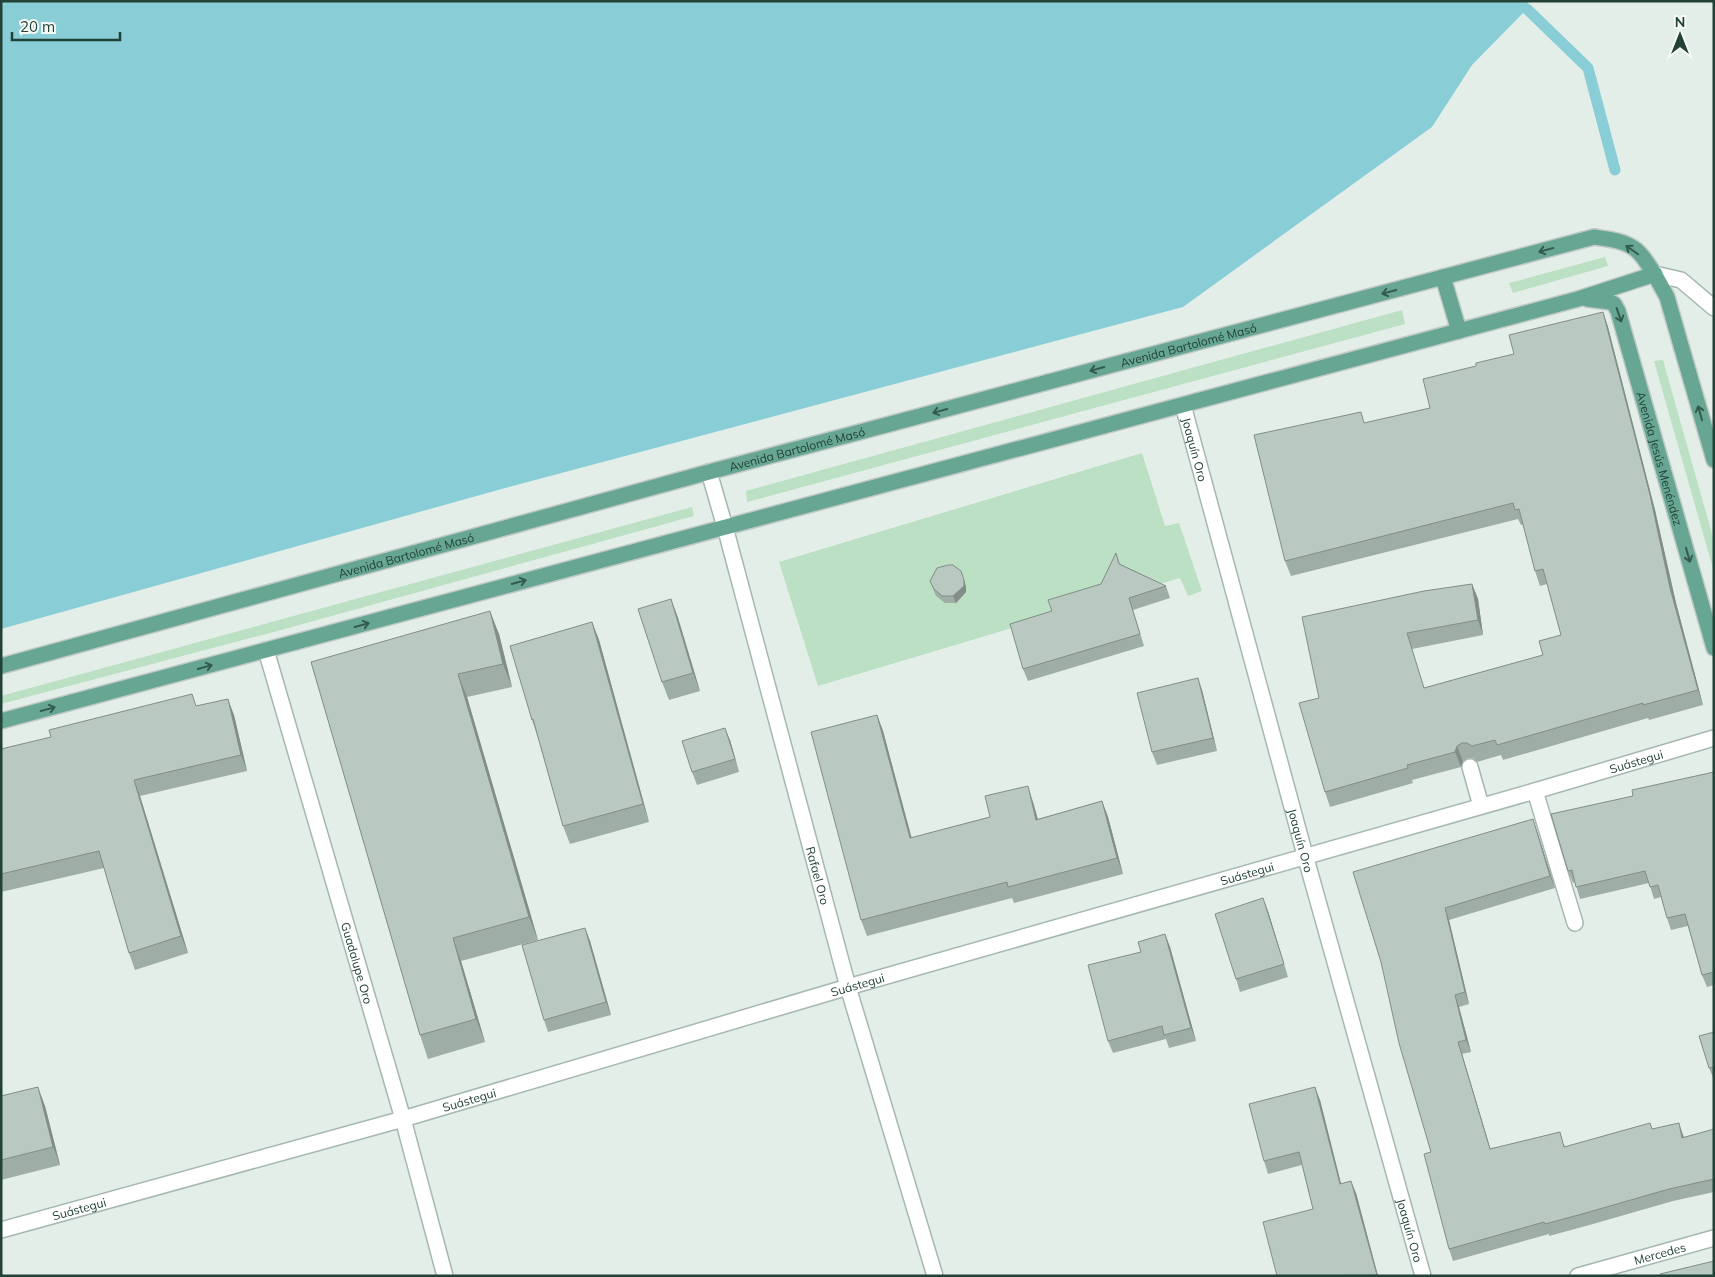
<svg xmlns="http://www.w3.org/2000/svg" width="1715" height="1277" font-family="Mulish,sans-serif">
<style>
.green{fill:#bce0c4}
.water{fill:#89ced6}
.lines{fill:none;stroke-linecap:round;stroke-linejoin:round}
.stream{stroke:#89ced6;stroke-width:11}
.minor-casing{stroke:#a6b7b0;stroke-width:18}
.major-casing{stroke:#c1cac7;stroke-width:18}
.minor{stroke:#fff;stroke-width:15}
.major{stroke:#66a692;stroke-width:15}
.wall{fill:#9fada7}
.shaded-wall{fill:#828d88}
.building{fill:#b9c9c2;stroke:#828d88}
.oneway{stroke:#335a4e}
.labels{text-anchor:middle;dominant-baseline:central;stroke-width:4.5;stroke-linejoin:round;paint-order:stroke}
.street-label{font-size:12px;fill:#224137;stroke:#f5faf7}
</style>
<rect width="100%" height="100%" fill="#e4eee9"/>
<g class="green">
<path d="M 1605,257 L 1608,266 L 1513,293 L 1509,283 Z"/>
<path d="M 1402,310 L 1405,324 L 747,502 L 746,491 Z"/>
<path d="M 1663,360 L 1714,541 L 1714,572 L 1654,361 Z"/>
<path d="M 1142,453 L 1165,526 L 1179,523 L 1202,591 L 1188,596 L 1180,578 L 818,686 L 779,562 Z"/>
<path d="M 692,507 L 694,516 L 281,630 L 1,704 L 1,696 Z"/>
</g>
<path class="water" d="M 1,1 L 1528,1 L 1527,9 L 1472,65 L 1432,127 L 1183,307 L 498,490 L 1,629 Z"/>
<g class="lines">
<path class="stream" d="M 1527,9 L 1588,68 L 1615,170"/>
<defs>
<g id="minor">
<path d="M 1655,274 L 1681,280 L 1714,308"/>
<path id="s1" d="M 1183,405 L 1305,855 L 1423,1276"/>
<path id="s2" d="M 709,472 L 725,527 L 848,987 L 935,1276"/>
<path id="s3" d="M 266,650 L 403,1119 L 445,1276"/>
<path d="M 1470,767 L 1481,806"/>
<path d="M 1535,791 L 1575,923"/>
<path id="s4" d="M 1,1230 L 403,1119 L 848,987 L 1535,791 L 1714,738"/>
<path id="s5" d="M 1578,1276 L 1714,1238"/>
</g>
<g id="major">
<path d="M 1443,277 L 1459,331"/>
<path id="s6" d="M 1587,299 L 1610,302 L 1614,304 L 1618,311 L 1714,648"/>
<path id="s7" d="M 1,666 L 709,472 L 1594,237 C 1607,239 1623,240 1635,249 C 1646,257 1660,284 1667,297 L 1714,460"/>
<path d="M 1,721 L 1578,299 L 1655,274"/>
</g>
</defs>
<use href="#minor" class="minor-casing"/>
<use href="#major" class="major-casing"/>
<use href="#minor" class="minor"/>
<use href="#major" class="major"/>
</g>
<g class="wall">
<path d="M 1603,312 L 1608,327 L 1655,510 L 1676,603 L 1703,705 L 1649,720 L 1648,718 L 1503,760 L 1501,755 L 1477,762 L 1473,758 L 1468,758 L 1463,761 L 1461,767 L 1412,780 L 1413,783 L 1330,807 L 1325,792 L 1319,698 L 1472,584 L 1478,599 L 1483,635 L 1412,649 L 1424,688 L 1543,655 L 1561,635 L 1547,584 L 1540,586 L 1535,571 L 1523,525 L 1521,525 L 1518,519 L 1291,576 L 1285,561 L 1365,423 L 1430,408 L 1476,366 L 1514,354 Z"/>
<path d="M 1116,553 L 1120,564 L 1166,586 L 1170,598 L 1133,610 L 1144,646 L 1028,681 L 1023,669 L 1052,611 L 1101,584 Z"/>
<path d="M 961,571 L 966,587 L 966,592 L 956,603 L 945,603 L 936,596 L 930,581 Z"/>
<path d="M 671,599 L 678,618 L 700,691 L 669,700 L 662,682 Z"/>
<path d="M 592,622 L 599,640 L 649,822 L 570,844 L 563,826 L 538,738 L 532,720 Z"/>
<path d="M 499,634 L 512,687 L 467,697 L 538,940 L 461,961 L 485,1042 L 428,1059 L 420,1035 L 311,662 Z"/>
<path d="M 1202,690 L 1217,751 L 1157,765 L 1152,752 Z"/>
<path d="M 196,706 L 234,715 L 247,771 L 140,796 L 188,953 L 135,970 L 129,953 L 104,868 L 1,892 L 1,749 Z"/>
<path d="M 877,715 L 883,731 L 911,838 L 990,817 L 1033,802 L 1038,819 L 1102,801 L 1108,817 L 1123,874 L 1014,903 L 1012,898 L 867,936 L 861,920 Z"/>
<path d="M 730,740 L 739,772 L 697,785 L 692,772 Z"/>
<path d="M 1714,772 L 1714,985 L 1707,987 L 1702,975 L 1688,926 L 1671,930 L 1667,918 L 1661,897 L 1654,899 L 1649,883 L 1580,899 L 1575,882 L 1573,883 L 1568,871 L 1633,796 Z"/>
<path d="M 1533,819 L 1555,888 L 1449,920 L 1469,1004 L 1459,1007 L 1471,1052 L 1462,1054 L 1490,1148 L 1564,1144 L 1565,1147 L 1652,1129 L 1683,1135 L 1684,1137 L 1714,1129 L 1714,1192 L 1673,1201 L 1586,1226 L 1549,1236 L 1549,1234 L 1453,1261 L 1449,1249 L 1431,1152 L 1381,962 Z"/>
<path d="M 1268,911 L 1288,977 L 1240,992 L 1236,979 Z"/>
<path d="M 585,928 L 590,941 L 611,1015 L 548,1032 L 544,1020 Z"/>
<path d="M 1165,934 L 1170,947 L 1196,1041 L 1169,1048 L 1166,1039 L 1113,1053 L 1108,1041 L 1141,952 Z"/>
<path d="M 1714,1032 L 1714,1080 L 1709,1068 Z"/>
<path d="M 1,1096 L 45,1106 L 60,1165 L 1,1180 Z"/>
<path d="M 1320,1100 L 1341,1183 L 1356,1193 L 1378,1276 L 1277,1276 L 1313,1209 L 1302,1165 L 1268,1174 L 1264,1161 Z"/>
</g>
<g class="shaded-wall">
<path d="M 1603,312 L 1608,327 L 1655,510 L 1676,603 L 1703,705 L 1698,690 L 1670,588 Z"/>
<path d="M 964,580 L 966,587 L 966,592 L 956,603 L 953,596 Z"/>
<path d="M 1472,584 L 1478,599 L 1483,635 L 1478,620 Z"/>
<path d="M 671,599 L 678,618 L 700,691 L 693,673 Z"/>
<path d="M 490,611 L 499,634 L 512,687 L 503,664 Z"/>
<path d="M 592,622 L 599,640 L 649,822 L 643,804 Z"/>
<path d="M 458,674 L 467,697 L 538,940 L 529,917 Z"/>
<path d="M 1198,678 L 1202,690 L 1217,751 L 1213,738 Z"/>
<path d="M 228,699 L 234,715 L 247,771 L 241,755 Z"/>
<path d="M 877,715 L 883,731 L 916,854 L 910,838 Z"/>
<path d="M 725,728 L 730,740 L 739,772 L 735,759 Z"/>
<path d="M 1457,746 L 1463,761 L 1461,767 L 1455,752 Z"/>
<path d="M 134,780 L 140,796 L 188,953 L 181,936 Z"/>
<path d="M 1028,786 L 1033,802 L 1042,836 L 1036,820 Z"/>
<path d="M 1102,801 L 1108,817 L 1123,874 L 1117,858 Z"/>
<path d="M 1533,819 L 1537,831 L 1555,888 L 1550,876 Z"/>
<path d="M 1263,898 L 1268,911 L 1288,977 L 1284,964 Z"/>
<path d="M 1445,908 L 1449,920 L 1469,1004 L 1465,992 Z"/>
<path d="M 585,928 L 590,941 L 611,1015 L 606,1002 Z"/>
<path d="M 1165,934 L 1170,947 L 1196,1041 L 1191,1028 Z"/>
<path d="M 453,938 L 461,961 L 485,1042 L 476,1019 Z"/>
<path d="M 1455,995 L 1459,1007 L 1471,1052 L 1466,1040 Z"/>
<path d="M 1458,1042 L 1462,1054 L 1494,1161 L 1490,1149 Z"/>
<path d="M 38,1087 L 45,1106 L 60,1165 L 53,1147 Z"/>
<path d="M 1315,1087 L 1320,1100 L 1344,1196 L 1340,1184 Z"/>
<path d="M 1679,1123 L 1683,1135 L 1686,1150 L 1682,1138 Z"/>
<path d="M 1351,1181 L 1356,1193 L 1378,1276 L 1377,1275 Z"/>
</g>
<g class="building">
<path d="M 1603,312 L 1650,495 L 1670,588 L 1698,690 L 1643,705 L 1643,703 L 1497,745 L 1495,740 L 1472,746 L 1467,743 L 1462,743 L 1457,746 L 1455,752 L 1407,765 L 1408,768 L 1325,792 L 1299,703 L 1319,698 L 1302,617 L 1424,591 L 1472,584 L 1478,620 L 1407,633 L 1424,688 L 1543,655 L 1539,641 L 1561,635 L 1543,569 L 1535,571 L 1519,509 L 1515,510 L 1513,503 L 1285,561 L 1254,435 L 1361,412 L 1364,423 L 1430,408 L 1423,379 L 1476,366 L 1476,363 L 1514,354 L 1509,335 Z"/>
<path d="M 1116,553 L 1119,564 L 1166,586 L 1129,598 L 1140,634 L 1023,669 L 1010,624 L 1052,611 L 1048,600 L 1101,584 Z"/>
<path d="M 948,565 L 953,565 L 961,571 L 964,580 L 964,586 L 953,596 L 942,596 L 934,589 L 930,581 L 937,568 Z"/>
<path d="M 671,599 L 693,673 L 662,682 L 638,609 Z"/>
<path d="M 490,611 L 503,664 L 458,674 L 529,917 L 453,938 L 476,1019 L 420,1035 L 311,662 Z"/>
<path d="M 592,622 L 643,804 L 563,826 L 533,719 L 532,720 L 510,646 Z"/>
<path d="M 1198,678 L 1213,738 L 1152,752 L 1137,693 Z"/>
<path d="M 192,694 L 196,706 L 228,699 L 241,755 L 134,780 L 181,936 L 129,953 L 99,851 L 1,874 L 1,749 L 51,737 L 49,730 Z"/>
<path d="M 877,715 L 910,838 L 990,817 L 985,796 L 1028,786 L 1036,820 L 1102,801 L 1117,858 L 1008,887 L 1007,882 L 861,920 L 811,732 Z"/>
<path d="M 725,728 L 735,759 L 692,772 L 682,741 Z"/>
<path d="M 1714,772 L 1714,972 L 1702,975 L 1685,914 L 1667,918 L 1658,885 L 1650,887 L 1645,871 L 1576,887 L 1572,870 L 1568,871 L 1551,814 L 1633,796 L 1632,790 Z"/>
<path d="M 1533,819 L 1550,876 L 1445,908 L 1465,992 L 1455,995 L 1466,1040 L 1458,1042 L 1490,1149 L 1560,1132 L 1564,1147 L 1650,1123 L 1652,1129 L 1679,1123 L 1682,1138 L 1714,1129 L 1714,1179 L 1669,1189 L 1582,1214 L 1545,1224 L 1544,1222 L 1449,1249 L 1424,1154 L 1431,1152 L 1399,1043 L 1381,962 L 1353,872 Z"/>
<path d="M 1263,898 L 1284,964 L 1236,979 L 1215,914 Z"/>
<path d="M 585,928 L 606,1002 L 544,1020 L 522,945 Z"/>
<path d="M 1165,934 L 1191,1028 L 1164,1035 L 1162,1026 L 1108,1041 L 1088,965 L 1141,952 L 1138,942 Z"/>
<path d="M 1714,1032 L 1714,1067 L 1709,1068 L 1699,1036 Z"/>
<path d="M 38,1087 L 53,1147 L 1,1160 L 1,1096 Z"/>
<path d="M 1315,1087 L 1340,1184 L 1351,1181 L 1377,1275 L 1277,1276 L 1263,1222 L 1313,1209 L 1299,1152 L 1264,1161 L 1249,1104 Z"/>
<path d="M 1714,1261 L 1714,1276 L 1661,1276 L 1660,1274 Z"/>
</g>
<defs><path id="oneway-shaft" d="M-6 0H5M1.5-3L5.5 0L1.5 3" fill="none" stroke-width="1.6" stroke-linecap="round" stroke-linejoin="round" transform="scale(1.25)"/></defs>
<g class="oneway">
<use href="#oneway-shaft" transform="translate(1546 250) rotate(165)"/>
<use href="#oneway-shaft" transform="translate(1632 250) rotate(-145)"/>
<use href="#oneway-shaft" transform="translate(1389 292) rotate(165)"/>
<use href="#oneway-shaft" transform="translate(1619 315) rotate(71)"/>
<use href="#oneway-shaft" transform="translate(1097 369) rotate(165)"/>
<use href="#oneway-shaft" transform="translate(940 411) rotate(165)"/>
<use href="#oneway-shaft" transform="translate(1700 413) rotate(-106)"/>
<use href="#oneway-shaft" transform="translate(1688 555) rotate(74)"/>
<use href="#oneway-shaft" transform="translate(519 582) rotate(-15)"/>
<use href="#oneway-shaft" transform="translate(362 625) rotate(-15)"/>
<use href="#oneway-shaft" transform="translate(205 667) rotate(-15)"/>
<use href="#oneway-shaft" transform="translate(48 709) rotate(-15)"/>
</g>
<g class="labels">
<g class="street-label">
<text stroke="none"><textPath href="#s7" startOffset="1230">Avenida Bartolomé Masó</textPath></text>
<text stroke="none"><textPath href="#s7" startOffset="825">Avenida Bartolomé Masó</textPath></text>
<text stroke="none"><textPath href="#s1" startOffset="46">Joaquín Oro</textPath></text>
<text stroke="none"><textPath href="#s6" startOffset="189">Avenida Jesús Menéndez</textPath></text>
<text stroke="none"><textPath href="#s7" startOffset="420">Avenida Bartolomé Masó</textPath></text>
<text stroke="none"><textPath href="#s4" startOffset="1701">Suástegui</textPath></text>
<text stroke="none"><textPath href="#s1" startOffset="451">Joaquín Oro</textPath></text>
<text stroke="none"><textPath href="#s4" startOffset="1296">Suástegui</textPath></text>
<text stroke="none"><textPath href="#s2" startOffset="418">Rafael Oro</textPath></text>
<text stroke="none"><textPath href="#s3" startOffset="326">Guadalupe Oro</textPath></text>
<text stroke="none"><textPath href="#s4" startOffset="891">Suástegui</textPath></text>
<text stroke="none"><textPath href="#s4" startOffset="486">Suástegui</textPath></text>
<text stroke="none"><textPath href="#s4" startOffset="81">Suástegui</textPath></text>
<text stroke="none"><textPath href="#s1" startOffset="856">Joaquín Oro</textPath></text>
<text stroke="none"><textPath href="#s5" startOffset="85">Mercedes</textPath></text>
</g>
</g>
<rect width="1715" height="1277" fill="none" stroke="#224137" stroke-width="5"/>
<g transform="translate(1680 35)" stroke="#f5faf7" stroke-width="4" paint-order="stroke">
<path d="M0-4L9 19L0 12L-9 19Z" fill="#224137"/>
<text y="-8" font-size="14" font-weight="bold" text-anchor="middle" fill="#224137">N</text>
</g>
<path d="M12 32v8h108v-8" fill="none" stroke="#224137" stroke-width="2.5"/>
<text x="20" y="32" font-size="15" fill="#224137" stroke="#f5faf7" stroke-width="4" paint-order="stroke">20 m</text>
</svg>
